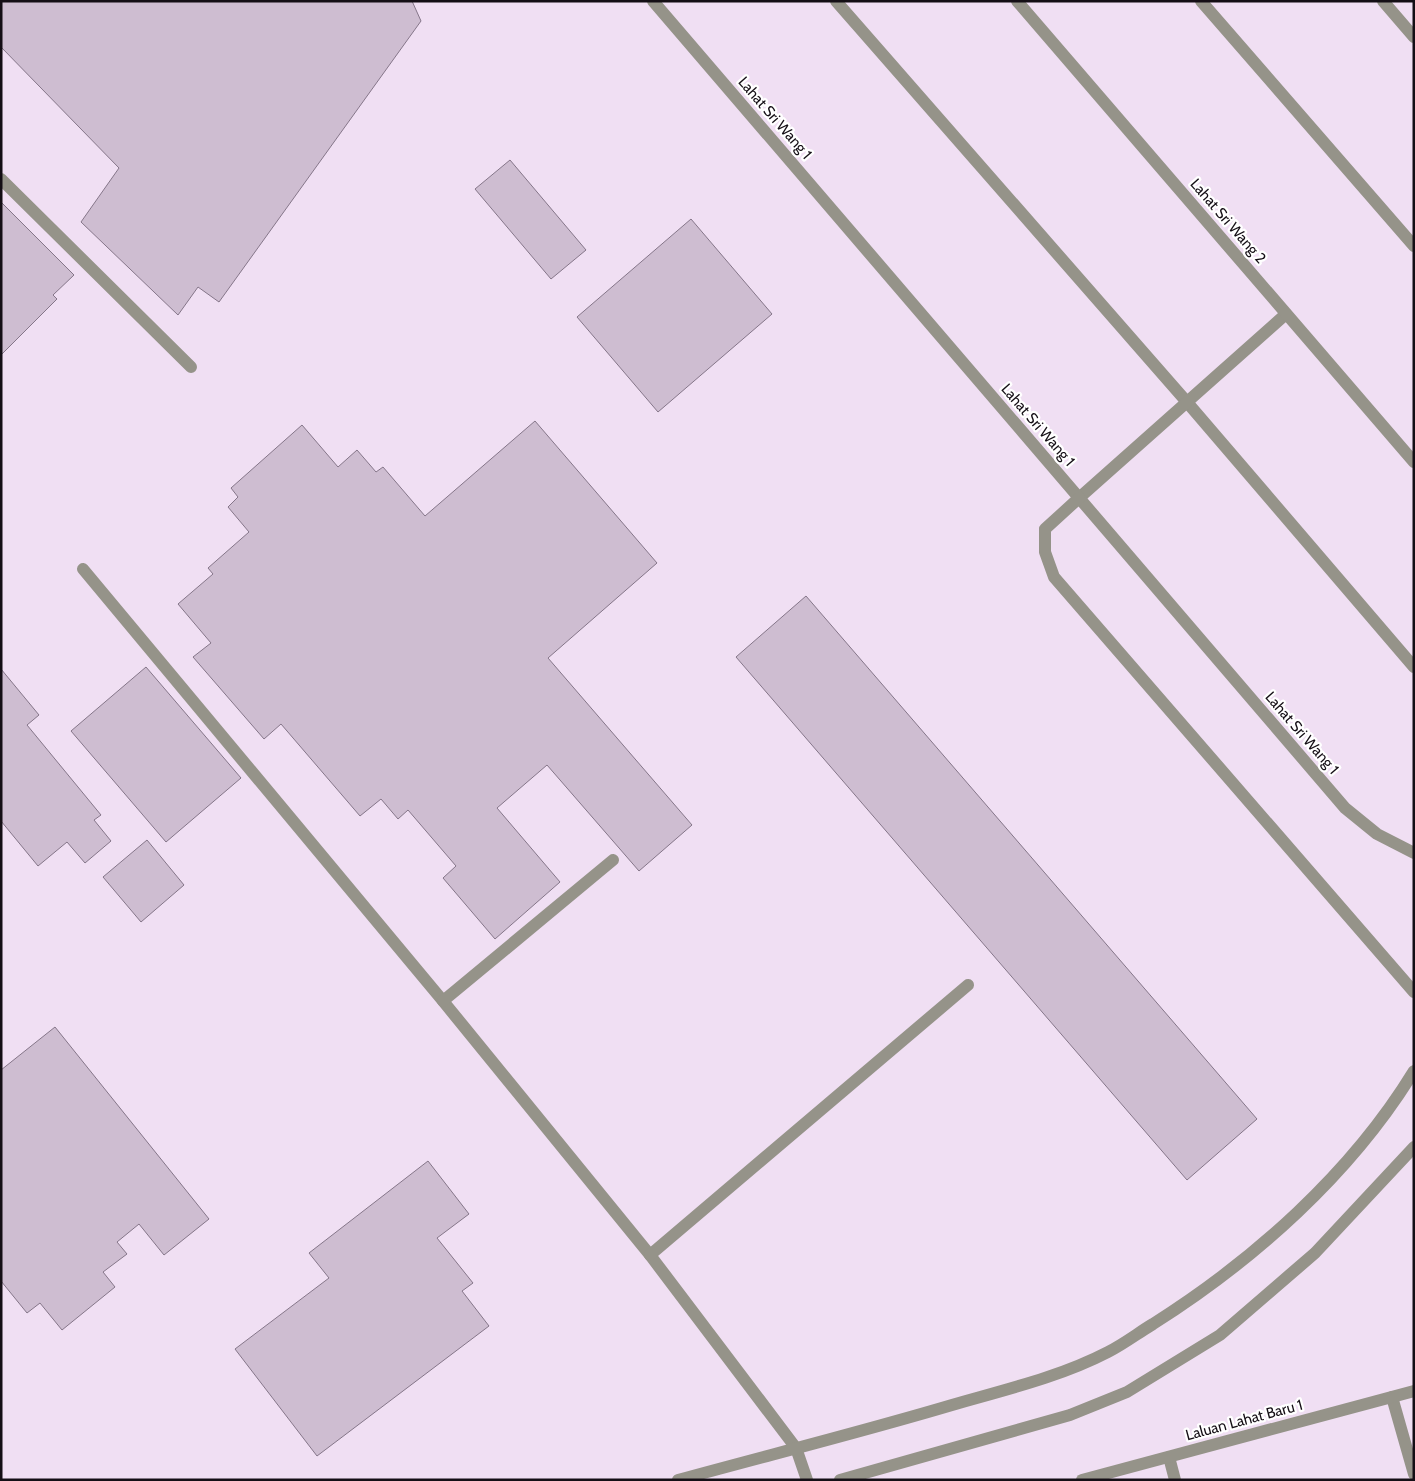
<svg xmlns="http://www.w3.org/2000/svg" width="1415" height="1481" font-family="Cabin,sans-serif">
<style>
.building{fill:#cebdd1;stroke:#857689}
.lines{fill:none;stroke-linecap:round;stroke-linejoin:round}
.lane{stroke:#959389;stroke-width:12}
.street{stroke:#959389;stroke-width:12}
.labels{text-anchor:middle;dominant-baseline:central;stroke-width:4.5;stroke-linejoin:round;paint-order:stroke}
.street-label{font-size:15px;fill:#140e15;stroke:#fff}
</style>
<rect width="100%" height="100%" fill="#f0dff3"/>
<g class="building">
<path d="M 1,1 L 412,1 L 421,21 L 219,302 L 198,287 L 178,315 L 81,222 L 119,168 L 1,47 Z"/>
<path d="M 510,160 L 586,250 L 551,279 L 475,189 Z"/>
<path d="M 1,202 L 74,275 L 53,295 L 57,299 L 1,355 Z"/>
<path d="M 691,219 L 772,314 L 658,412 L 577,317 Z"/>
<path d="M 535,421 L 657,563 L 548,658 L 692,825 L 639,871 L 547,765 L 497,808 L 560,882 L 495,939 L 443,878 L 456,866 L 408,810 L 398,819 L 381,799 L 360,816 L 281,724 L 264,739 L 193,657 L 211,643 L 178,604 L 213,574 L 208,568 L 249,532 L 228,507 L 238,497 L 231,488 L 302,425 L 338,467 L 357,450 L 376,472 L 383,467 L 425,516 Z"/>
<path d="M 806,596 L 1257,1119 L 1187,1180 L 736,657 Z"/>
<path d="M 146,667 L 241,778 L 166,842 L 71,731 Z"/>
<path d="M 1,669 L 39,715 L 27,725 L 101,815 L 94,820 L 111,841 L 85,863 L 67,842 L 38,866 L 1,821 Z"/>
<path d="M 147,840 L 184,885 L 141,922 L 103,877 Z"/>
<path d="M 55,1027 L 209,1219 L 164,1255 L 139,1224 L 117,1242 L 127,1254 L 103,1272 L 115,1287 L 62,1330 L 40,1303 L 27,1313 L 1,1281 L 1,1070 Z"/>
<path d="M 428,1161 L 469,1214 L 437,1238 L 473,1283 L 462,1291 L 489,1326 L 317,1456 L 235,1349 L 329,1278 L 309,1253 Z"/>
</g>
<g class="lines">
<g class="lane">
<path d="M 836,1 L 1186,401 L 1414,667"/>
<path d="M 1201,1 L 1414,246"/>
<path d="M 1,179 L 191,367"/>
<path d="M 1079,498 L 1286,314"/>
<path d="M 83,569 L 443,1001 L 650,1255 L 796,1448 L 807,1480"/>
<path d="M 443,1001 L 613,860"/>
<path d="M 650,1255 L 968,985"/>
</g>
<g class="street">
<path d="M 653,1 L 1345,808 L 1377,834 L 1414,853"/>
<path d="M 1017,1 L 1414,462"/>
<path d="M 1383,1 L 1414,37"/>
<path d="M 1079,498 L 1045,529 L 1045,552 L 1054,577 L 1414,992"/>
<path d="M 1392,1397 L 1414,1474"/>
<path d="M 1169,1457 L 1175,1480"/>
<path d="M 678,1480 C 769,1455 861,1432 952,1405 C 1004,1390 1060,1377 1108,1352 C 1124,1344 1138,1333 1153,1324 C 1254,1260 1351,1174 1414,1071"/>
<path d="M 840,1480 L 1070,1415 L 1127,1392 L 1220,1335 L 1315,1253 L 1414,1147"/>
<path d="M 1082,1480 L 1414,1391"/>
</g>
</g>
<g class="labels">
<g class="street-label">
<text transform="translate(775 118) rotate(49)">Lahat Sri Wang 1</text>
<text transform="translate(1228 221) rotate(49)">Lahat Sri Wang 2</text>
<text transform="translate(1038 425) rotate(49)">Lahat Sri Wang 1</text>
<text transform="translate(1302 733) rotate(49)">Lahat Sri Wang 1</text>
<text transform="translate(1244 1420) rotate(-15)">Laluan Lahat Baru 1</text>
</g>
</g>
<rect width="1415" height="1481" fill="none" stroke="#140e15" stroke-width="5"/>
</svg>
